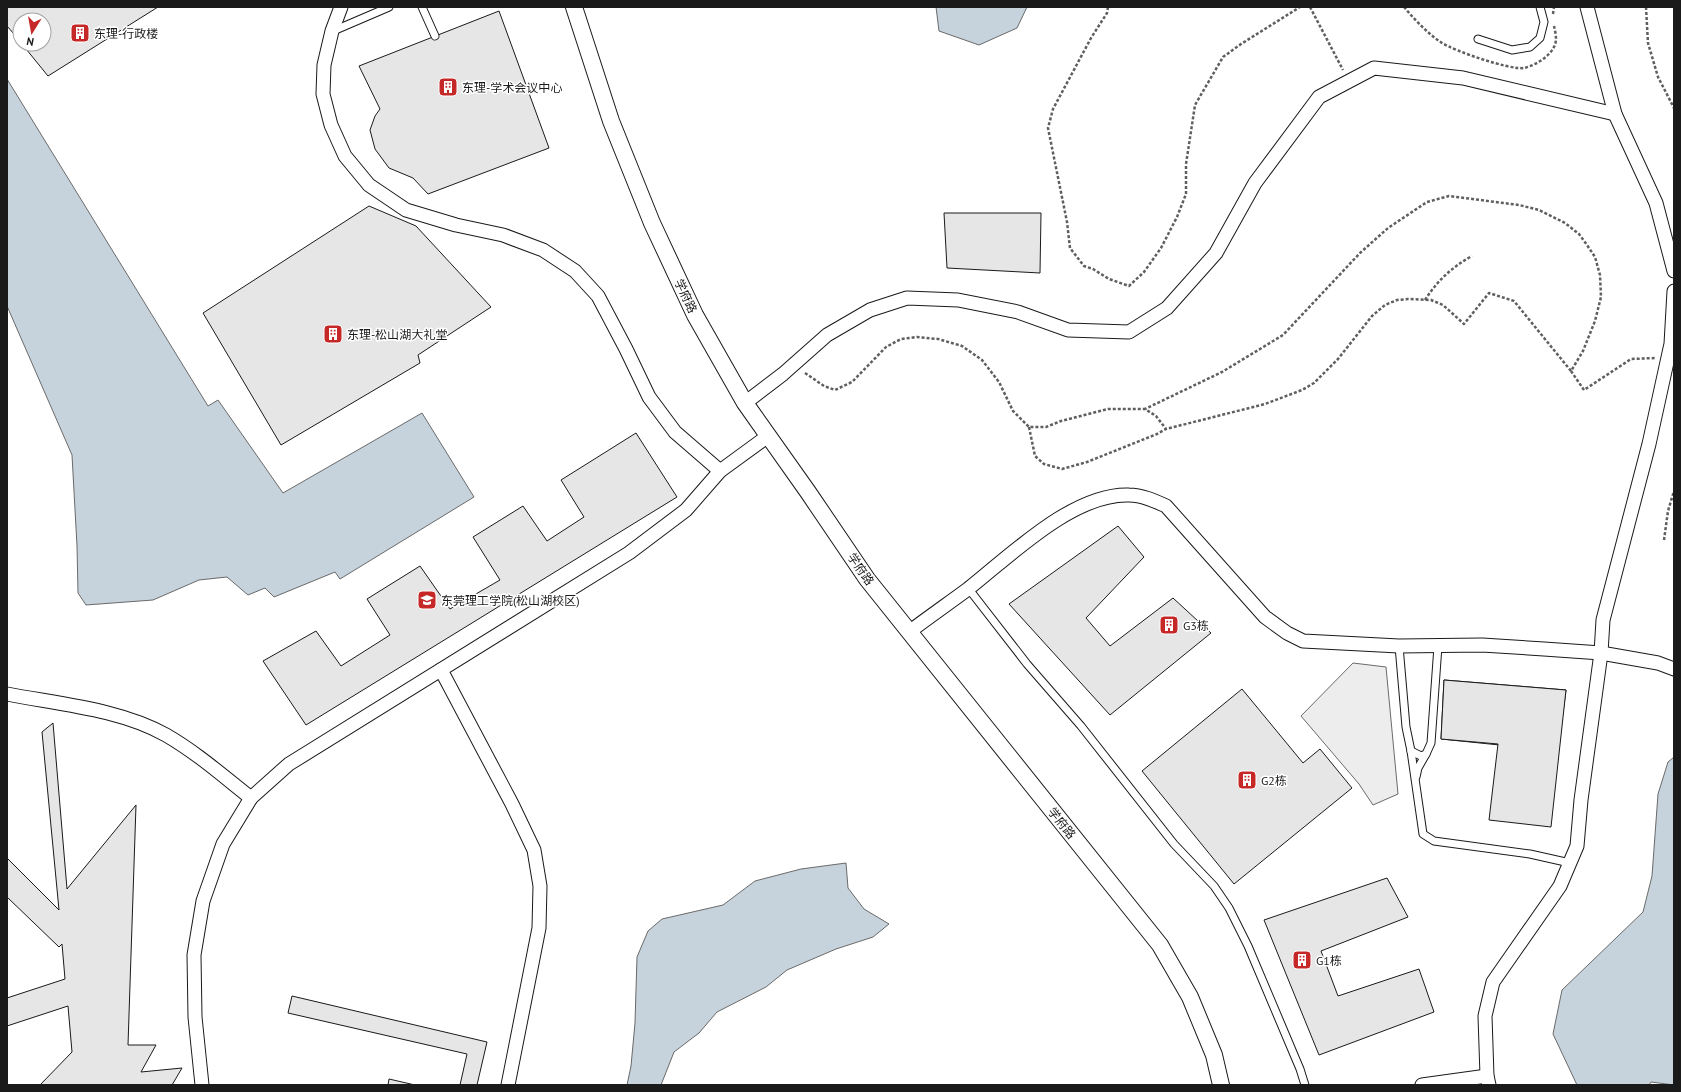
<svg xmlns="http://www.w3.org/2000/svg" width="1681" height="1092" font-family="'PT Sans','Noto Sans SC',sans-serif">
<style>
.parking{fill:#ededed;stroke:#6a6a6a}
.water{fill:#c6d2dc;stroke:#6a6a6a}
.building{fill:#e6e6e6;stroke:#1a1a1a}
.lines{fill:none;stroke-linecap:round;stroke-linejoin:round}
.service-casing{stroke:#1a1a1a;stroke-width:9}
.minor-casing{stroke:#1a1a1a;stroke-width:15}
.tertiary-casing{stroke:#1a1a1a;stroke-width:18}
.path{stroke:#5f5f5f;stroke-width:2.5;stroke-dasharray:3 2;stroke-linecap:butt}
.service{stroke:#fff;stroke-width:7}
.minor{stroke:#fff;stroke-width:13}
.tertiary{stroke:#fff;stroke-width:16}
.labels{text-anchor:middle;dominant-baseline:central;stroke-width:3;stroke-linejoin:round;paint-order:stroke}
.poi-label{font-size:12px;fill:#1a1a1a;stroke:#fff;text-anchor:start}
.street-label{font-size:12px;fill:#1a1a1a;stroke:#fff}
</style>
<rect width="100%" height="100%" fill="#fff"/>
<path class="parking" d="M 1353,663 L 1386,667 L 1398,794 L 1373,805 L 1359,784 L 1301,716 Z"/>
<g class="water">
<path d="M 936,7 L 1027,7 L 1017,28 L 979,45 L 939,31 Z"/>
<path d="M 7,79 L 208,406 L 218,400 L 283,493 L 422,413 L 474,497 L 340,579 L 335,572 L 274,597 L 265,588 L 248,595 L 227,577 L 199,580 L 153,600 L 86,605 L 78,593 L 77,546 L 72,455 L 7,306 Z"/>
<path d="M 1674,757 L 1674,1085 L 1651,1082 L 1649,1085 L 1577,1085 L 1553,1034 L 1562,990 L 1643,912 L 1652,876 L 1658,794 L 1668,762 Z"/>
<path d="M 846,863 L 848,888 L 864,909 L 889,924 L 873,937 L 836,949 L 787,970 L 766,987 L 717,1012 L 699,1033 L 674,1052 L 661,1085 L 627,1085 L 631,1066 L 635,1023 L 637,957 L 648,931 L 662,919 L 723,905 L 755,881 L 801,869 Z"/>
</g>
<g class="building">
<path d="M 7,7 L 158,7 L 48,76 L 22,44 L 44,44 L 44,20 L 20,20 L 20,41 L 7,26 Z"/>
<path d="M 499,11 L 549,148 L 428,194 L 413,178 L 389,168 L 375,149 L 370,130 L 375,116 L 380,109 L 359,66 Z"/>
<path d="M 369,206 L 416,226 L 491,307 L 418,355 L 420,363 L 281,445 L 203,313 Z"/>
<path d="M 944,213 L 1041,213 L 1040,273 L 947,268 Z"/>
<path d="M 636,433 L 677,497 L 306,725 L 263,661 L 316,631 L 341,666 L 390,635 L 367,599 L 420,566 L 450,609 L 500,580 L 473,537 L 523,506 L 547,541 L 584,517 L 561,480 Z"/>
<path d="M 1118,526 L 1144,557 L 1086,618 L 1110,646 L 1173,598 L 1211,633 L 1110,715 L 1009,604 Z"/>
<path d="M 1444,680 L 1566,690 L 1558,751 L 1441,739 Z"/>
<path d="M 1444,680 L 1566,690 L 1551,827 L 1489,820 L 1498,744 L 1441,739 Z"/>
<path d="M 1242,689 L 1303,763 L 1320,749 L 1352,788 L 1234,884 L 1142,771 Z"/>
<path d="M 53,723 L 67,889 L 136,805 L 128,1045 L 156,1045 L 141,1072 L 182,1068 L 172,1085 L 40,1085 L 72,1052 L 68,1006 L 7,1026 L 7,998 L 65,979 L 62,944 L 59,947 L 7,897 L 7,858 L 59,910 L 42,732 Z"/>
<path d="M 1387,878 L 1408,917 L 1321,951 L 1338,996 L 1419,969 L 1434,1012 L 1319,1055 L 1264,920 Z"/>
<path d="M 292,996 L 487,1042 L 477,1085 L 460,1085 L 467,1054 L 288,1013 Z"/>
<path d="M 389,1079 L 415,1085 L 388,1085 Z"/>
</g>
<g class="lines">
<defs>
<g id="service">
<path d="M 422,7 L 435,36"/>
<path d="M 333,31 L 389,7"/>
<path d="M 1478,39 L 1512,50 L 1530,47 L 1540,38 L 1544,22 L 1540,7"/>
<path d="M 968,588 L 1027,664 L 1081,726 L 1174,844 L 1214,886 L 1229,908 L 1248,946 L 1300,1069 L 1305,1085"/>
<path d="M 1399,646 L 1406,727 L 1411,751 L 1423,834 L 1434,841 L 1530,854 L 1570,863"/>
<path d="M 1411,751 L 1421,756 L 1426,754 L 1431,743 L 1438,646"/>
<path d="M 1416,777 L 1418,768 L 1426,754"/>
</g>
<g id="minor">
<path d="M 341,7 L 332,31 L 324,65 L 323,94 L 331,125 L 345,156 L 369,185 L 406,210 L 456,225 L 503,235 L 543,250 L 575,271 L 598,296 L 626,349 L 649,397 L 675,432 L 720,471"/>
<path d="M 1587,7 L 1615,114 L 1656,203 L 1674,271"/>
<path d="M 745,403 L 783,374 L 827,335 L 870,310 L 907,298 L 958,300 L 1018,312 L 1068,330 L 1129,332 L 1167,308 L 1216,253 L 1255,183 L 1319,97 L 1374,68 L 1463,78 L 1615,114"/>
<path d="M 909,632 C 929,617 949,603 968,589 C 1010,556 1073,493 1129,495 C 1142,495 1155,501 1166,506 L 1265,617 L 1287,633 L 1303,641 L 1399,646 L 1482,645 L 1544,649 L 1601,653 L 1658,663 L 1674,669"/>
<path d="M 441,670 L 512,804 L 534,850 L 540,886 L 539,928 L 508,1085"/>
<path d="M 7,694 C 58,704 120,709 166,735 C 197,753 223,776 251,798"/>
<path d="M 202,1085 L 195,1017 L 194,955 L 203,901 L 223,844 L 251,798 L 289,764 L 629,553 L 686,510 L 720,471 L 768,436"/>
<path d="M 1422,1085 L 1487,1076"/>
<path d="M 1489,1085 L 1487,1076 L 1485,1016 L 1493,982 L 1560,886 L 1577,846 L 1581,800 L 1601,653 L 1603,620 L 1649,444 L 1667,362 L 1671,344 L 1674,291"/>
</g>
<path id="tertiary" d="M 574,7 L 611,121 L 652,223 L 695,315 L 745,403 L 808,492 L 867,579 L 1160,945 L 1190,997 L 1214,1055 L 1221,1085"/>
</defs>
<use href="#service" class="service-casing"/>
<use href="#minor" class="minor-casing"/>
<use href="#tertiary" class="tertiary-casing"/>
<g class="path">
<path d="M 1108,7 L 1107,13 L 1091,38 L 1053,109 L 1048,128 L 1067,222 L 1070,248 L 1084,266 L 1093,269 L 1109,279 L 1129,286 L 1144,272 L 1161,248 L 1177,217 L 1186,194 L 1186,164 L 1195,105 L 1223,57 L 1241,44 L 1300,7"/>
<path d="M 1310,7 L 1343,70"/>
<path d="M 1404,7 C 1415,20 1427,33 1442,43 C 1455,51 1509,70 1524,68 C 1537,65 1556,53 1556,39 C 1556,35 1555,30 1554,26"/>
<path d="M 1646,7 L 1648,43 L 1658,77 L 1674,108"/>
<path d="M 1553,14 L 1554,7"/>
<path d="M 1425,300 C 1437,281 1452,267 1472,256"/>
<path d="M 1571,371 L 1584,390 L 1631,359 L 1655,358"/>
<path d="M 805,373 L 824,386 L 835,390 L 852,382 L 886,347 L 901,339 L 917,337 L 938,339 L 962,346 L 982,360 L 999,382 L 1013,411 L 1029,427 L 1046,427 L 1061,421 L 1108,409 L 1145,409 L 1156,416 L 1166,429"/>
<path d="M 1029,427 L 1035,456 L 1044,464 L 1062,469 L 1087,462 L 1157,434 L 1166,429 L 1265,404 L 1302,390 L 1314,383 L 1338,359 L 1372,316 L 1385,305 L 1397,300 L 1408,299 L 1431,300 L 1443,305 L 1464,324 L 1489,293 L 1514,301 L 1571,371 L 1583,351 L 1595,321 L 1601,297 L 1600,275 L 1595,257 L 1587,245 L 1579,234 L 1565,223 L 1539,210 L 1519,205 L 1449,196 L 1427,202 L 1388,228 L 1360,253 L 1283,335 L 1222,372 L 1145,409"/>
<path d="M 1664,540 L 1668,511 L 1674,491"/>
</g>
<use href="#service" class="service"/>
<use href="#minor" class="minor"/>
<use href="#tertiary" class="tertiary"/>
</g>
<defs>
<symbol id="building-square" viewBox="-11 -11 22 22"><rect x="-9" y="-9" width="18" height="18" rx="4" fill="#c62828" stroke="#fff"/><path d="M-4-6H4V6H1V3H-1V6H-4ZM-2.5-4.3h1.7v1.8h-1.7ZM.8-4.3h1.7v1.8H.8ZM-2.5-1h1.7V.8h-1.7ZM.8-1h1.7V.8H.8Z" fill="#fff"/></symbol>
<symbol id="university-square" viewBox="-11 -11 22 22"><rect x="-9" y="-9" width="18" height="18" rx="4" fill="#c62828" stroke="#fff"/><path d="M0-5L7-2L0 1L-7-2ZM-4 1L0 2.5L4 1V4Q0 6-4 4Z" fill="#fff"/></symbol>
</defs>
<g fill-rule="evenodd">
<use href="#building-square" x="69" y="22" width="22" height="22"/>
<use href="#building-square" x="437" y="76" width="22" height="22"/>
<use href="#building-square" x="322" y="323" width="22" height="22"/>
<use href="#university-square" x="416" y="589" width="22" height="22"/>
<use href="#building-square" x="1158" y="614" width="22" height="22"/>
<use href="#building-square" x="1236" y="769" width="22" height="22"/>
<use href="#building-square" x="1291" y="949" width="22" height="22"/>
</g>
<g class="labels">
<g class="poi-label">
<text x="94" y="33">东理-行政楼</text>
<text x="462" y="87">东理-学术会议中心</text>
<text x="347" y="334">东理-松山湖大礼堂</text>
<text x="441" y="600">东莞理工学院(松山湖校区)</text>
<text x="1183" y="625">G3栋</text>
<text x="1261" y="780">G2栋</text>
<text x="1316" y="960">G1栋</text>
</g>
<g class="street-label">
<text transform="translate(686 296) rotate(65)">学府路</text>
<text transform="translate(861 569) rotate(55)">学府路</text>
<text transform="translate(1062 823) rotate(51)">学府路</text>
</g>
</g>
<rect width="1681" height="1092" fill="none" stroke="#1a1a1a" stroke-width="16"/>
<g transform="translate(32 32) rotate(191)"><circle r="19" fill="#ffffff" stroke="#a3a3a3"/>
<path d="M0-3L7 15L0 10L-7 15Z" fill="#c62828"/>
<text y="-6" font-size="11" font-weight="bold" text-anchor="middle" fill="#1a1a1a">N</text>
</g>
</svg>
